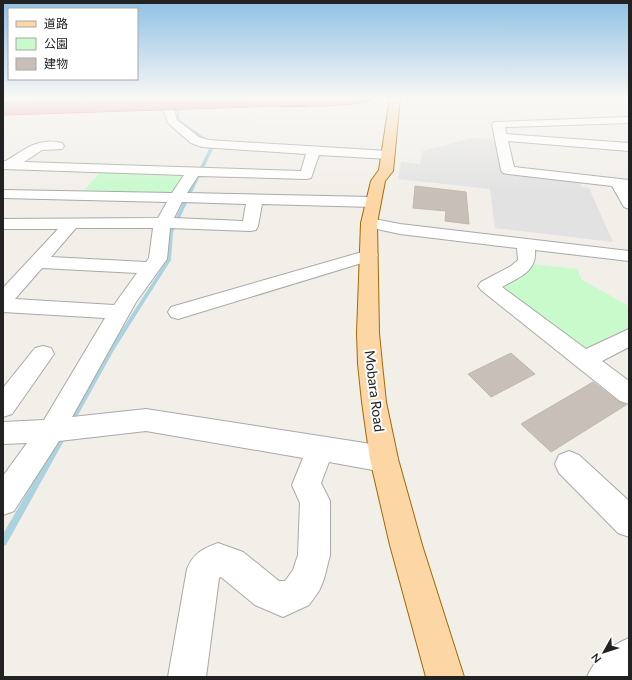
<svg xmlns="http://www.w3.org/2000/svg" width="632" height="680" font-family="Lato,'Noto Sans JP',sans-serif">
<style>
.park{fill:#c8facc}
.parking{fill:#e2e2e2}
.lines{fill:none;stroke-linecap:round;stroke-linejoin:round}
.stream{fill:#aad3df;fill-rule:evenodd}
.building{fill:#c7bfb8;stroke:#c4b6ab}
.minor-casing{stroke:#a9a9a9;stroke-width:2}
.major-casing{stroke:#a06b00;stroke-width:2}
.highway-casing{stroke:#dc2a67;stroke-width:2}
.minor{fill:#fff;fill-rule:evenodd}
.major{fill:#fcd6a4;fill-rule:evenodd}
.highway{fill:#e892a2;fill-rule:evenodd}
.highway-bridge-casing{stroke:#dc2a67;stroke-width:13;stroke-linecap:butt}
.highway-bridge{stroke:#e892a2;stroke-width:12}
.labels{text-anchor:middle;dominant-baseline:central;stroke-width:4;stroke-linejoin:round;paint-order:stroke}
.street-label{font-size:14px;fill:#222;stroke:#fff}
</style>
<rect width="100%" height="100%" fill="#f2efe9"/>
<g class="park">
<path d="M 102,170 L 189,173 L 179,190 L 169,194 L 82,193 Z"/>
<path d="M 533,264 L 577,269 L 582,280 L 629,306 L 629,331 L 583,354 L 496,287 L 519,277 Z"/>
</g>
<path class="parking" d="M 473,138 L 497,140 L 502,173 L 579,181 L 582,187 L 589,188 L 613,242 L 495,228 L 490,189 L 398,179 L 401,162 L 420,164 L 422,151 Z"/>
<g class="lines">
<g class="stream">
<path d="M 176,101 L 177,102 L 180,120 L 204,137 L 213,149 L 173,232 L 171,260 L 114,350 L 73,424 L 71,425 L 69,424 L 68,422 L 69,420 L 110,348 L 167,260 L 169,232 L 209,149 L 202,139 L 178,121 L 175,102 Z"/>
<path d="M 64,432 L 66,433 L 67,435 L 66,437 L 6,545 L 3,546 L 3,534 L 62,433 Z"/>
</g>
</g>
<g class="building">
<path d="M 415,186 L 466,192 L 469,224 L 445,221 L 446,211 L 413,208 Z"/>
<path d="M 511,353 L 535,374 L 491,397 L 468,374 Z"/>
<path d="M 593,382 L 619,402 L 626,405 L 551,452 L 521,424 Z"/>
</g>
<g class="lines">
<defs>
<g id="minor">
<path d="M 622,98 L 629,98 L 629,102 Z"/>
<path d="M 168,103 L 173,106 L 177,120 L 199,137 L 208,140 L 388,151 L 395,155 L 388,159 L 319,155 L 311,178 L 306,179 L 198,176 L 187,193 L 373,197 L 378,199 L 381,202 L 378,205 L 373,207 L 262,204 L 258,226 L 256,230 L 250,231 L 170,228 L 167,259 L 136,302 L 72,417 L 146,409 L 384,446 L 394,450 L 398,459 L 394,468 L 384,472 L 329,462 L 321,483 L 330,501 L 330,555 L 324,579 L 319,591 L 309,605 L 283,617 L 255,605 L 221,577 L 219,578 L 206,677 L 168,677 L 187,569 C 194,553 202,549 218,543 L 243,552 L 279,581 L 285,581 L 293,570 L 298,555 L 300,503 L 292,485 L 303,458 L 146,431 L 59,441 L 14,511 L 3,515 L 3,476 L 27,443 L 3,444 L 3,422 L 44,420 L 105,318 L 3,312 L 3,288 L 58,229 L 3,229 L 3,219 L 158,218 L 167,202 L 3,198 L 3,190 L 172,193 L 184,175 L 3,169 L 3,161 L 6,161 C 25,149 39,137 62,143 L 64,146 L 62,149 L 42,150 L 24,162 L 301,171 L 306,154 L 202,147 L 191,143 L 168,123 L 163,109 L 141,110 L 136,107 L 141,104 ZM 182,202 L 246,204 L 243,221 L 174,218 ZM 76,228 L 153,228 L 149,258 L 146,262 L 51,257 ZM 42,268 L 137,273 L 114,305 L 15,299 Z"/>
<path d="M 629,117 L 629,123 L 505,127 L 506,134 L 629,143 L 629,151 L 508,141 L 514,167 L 629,180 L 629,209 L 624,207 L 612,186 L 508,174 L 503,173 L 501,170 L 492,124 L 494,122 Z"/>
<path d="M 369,218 L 400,224 L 629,251 L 629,261 L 535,250 C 537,272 519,277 502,287 L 586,349 L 629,329 L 629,347 L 602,361 L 629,381 L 629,404 L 620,401 L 481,290 L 478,286 L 481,282 L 511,266 L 518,260 L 517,248 L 400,234 L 363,226 L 361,223 L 363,220 Z"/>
<path d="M 369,250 L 375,251 L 378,255 L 375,259 L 178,319 L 171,317 L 168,312 L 171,307 Z"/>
<path d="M 43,346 L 51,348 L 54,354 L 12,414 L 3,417 L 3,388 L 35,348 Z"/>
<path d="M 569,451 L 579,455 L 629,501 L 629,537 L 618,533 L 559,473 L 555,464 L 559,455 Z"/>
<path d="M 629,638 L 629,677 L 587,677 C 595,658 610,646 629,638 Z"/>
</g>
<path id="major" d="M 390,98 L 400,98 L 393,171 L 385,181 L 377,223 L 379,333 L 382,364 L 386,402 L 398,459 L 422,545 L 464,677 L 426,677 L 390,545 L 370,459 L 362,402 L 358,364 L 357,333 L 361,223 L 371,181 L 379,170 Z"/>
<path id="highway" d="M 374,98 C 367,107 296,106 281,106 L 276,103 L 281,100 Z"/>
</defs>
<use href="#minor" class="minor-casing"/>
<use href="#major" class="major-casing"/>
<use href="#highway" class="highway-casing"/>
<use href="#minor" class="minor"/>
<use href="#major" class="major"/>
<use href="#highway" class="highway"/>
<defs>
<path id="highway-bridge" d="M 3,109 L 306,99"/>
</defs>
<use href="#highway-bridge" class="highway-bridge-casing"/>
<use href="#highway-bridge" class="highway-bridge"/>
</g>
<linearGradient id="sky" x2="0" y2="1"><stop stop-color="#8fc0e4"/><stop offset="0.51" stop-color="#f9f8f5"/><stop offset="1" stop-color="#f9f8f5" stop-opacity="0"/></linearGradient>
<rect width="632" height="193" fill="url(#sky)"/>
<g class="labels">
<g class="street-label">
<text transform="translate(375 391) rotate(83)">Mobara Road</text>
</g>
</g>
<rect width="632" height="680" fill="none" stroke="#222222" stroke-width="8"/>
<rect x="8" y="8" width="130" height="72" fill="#ffffff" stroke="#a7a7a7"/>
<rect x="16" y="21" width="20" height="6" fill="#fcd6a4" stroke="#a7a7a7"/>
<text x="44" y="28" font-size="12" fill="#222222">道路</text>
<rect x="16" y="38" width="20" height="12" fill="#c8facc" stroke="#a7a7a7"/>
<text x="44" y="48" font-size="12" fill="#222222">公園</text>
<rect x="16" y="58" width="20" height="12" fill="#c7bfb8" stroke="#a7a7a7"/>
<text x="44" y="68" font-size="12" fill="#222222">建物</text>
<g transform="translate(604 652) rotate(231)" stroke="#ffffff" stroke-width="3" paint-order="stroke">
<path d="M0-3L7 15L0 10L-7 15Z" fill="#222222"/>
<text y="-6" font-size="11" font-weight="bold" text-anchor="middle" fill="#222222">N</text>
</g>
</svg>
